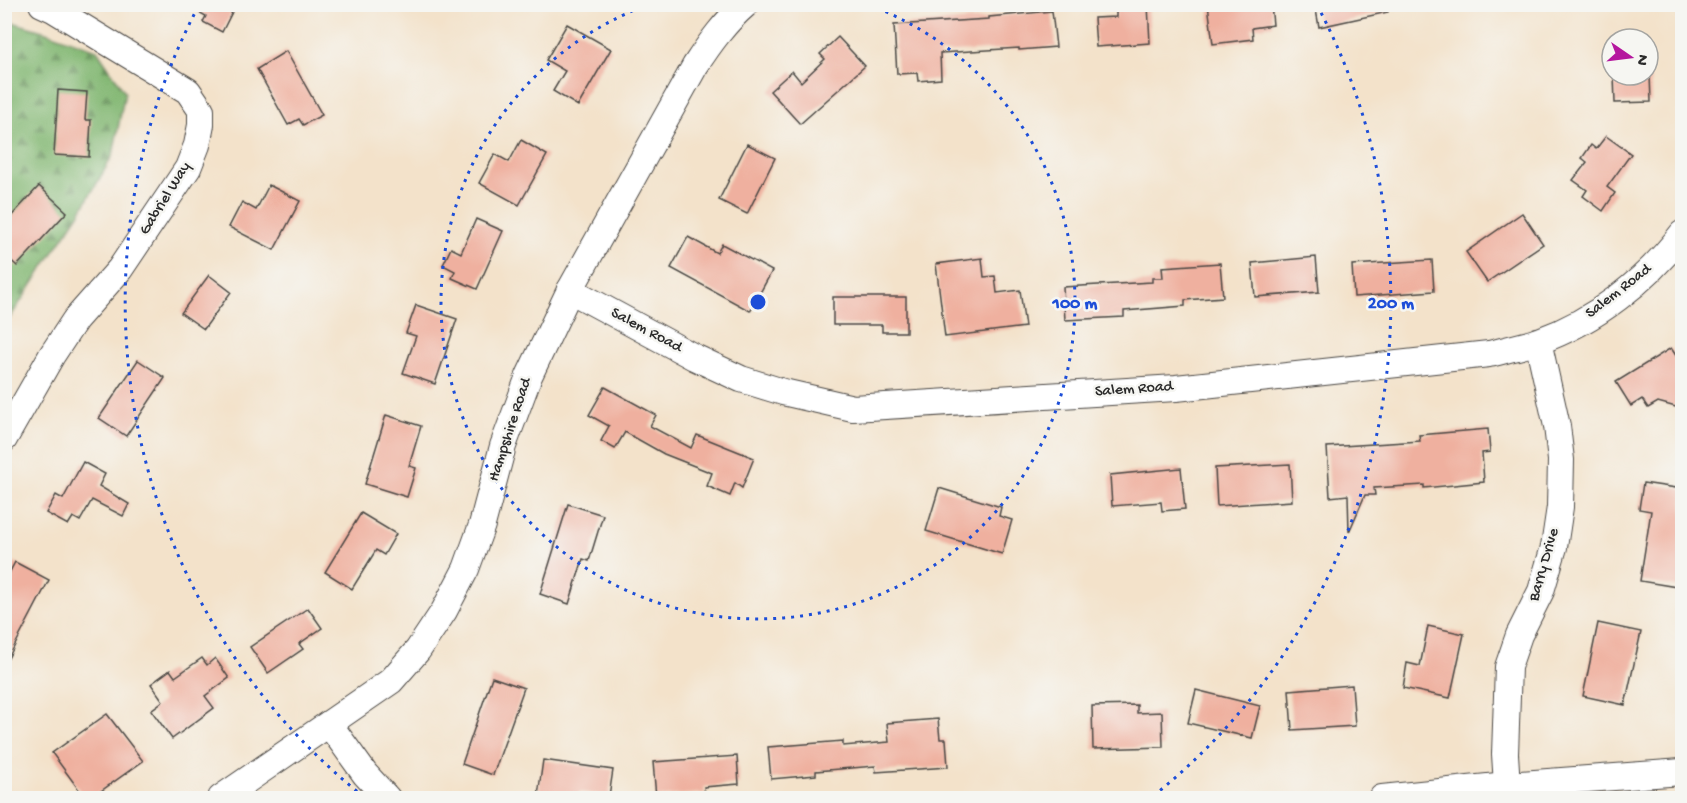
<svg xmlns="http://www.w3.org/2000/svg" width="1687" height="803" font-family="'Gochi Hand',sans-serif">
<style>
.forest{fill:url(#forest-firs);stroke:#56714e;stroke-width:1.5}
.building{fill:#efb09f}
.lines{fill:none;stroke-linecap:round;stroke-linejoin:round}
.street-casing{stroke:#494643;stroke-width:28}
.street{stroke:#fff;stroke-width:26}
.ring{fill:none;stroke:#1d4ed8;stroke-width:3;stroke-dasharray:3 6}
.labels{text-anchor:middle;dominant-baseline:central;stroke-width:5;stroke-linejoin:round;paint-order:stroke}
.street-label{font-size:16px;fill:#2b2b2b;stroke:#f6f6f2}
.centre{fill:#1d4ed8;stroke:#f6f6f2;stroke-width:3}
.ring-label{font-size:18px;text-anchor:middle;font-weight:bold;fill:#1d4ed8;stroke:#f6f6f2;stroke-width:5;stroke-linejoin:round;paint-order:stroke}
</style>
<defs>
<pattern id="forest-firs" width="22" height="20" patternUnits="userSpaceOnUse" patternTransform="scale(1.5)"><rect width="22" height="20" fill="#82b772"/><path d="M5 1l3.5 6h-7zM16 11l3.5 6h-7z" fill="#6b955e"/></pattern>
</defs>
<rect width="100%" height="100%" fill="#f6f6f2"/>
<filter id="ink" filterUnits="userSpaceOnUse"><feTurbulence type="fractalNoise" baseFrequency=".0167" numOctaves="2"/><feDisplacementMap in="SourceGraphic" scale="12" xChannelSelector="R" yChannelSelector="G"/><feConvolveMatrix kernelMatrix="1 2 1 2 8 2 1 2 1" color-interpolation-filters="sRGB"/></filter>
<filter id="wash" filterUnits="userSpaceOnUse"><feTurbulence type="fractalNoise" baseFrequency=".008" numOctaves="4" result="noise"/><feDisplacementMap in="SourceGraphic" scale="24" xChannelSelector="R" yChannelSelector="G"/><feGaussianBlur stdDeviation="1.35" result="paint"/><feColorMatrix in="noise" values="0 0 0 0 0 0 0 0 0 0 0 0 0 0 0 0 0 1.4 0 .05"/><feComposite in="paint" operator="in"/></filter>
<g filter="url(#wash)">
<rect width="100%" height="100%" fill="#f3e2ca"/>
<path class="forest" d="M 5,20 L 46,32 L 97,50 L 125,92 L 113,155 L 79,214 L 5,325 Z"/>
<g id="blocks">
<g class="building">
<path d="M 184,4 L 236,4 L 222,32 L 203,22 L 206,16 Z"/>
<path d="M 1208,4 L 1271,4 L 1273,25 L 1252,28 L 1253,39 L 1213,44 Z"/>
<path d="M 1315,4 L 1387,4 L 1388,12 L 1319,27 Z"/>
<path d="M 1148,5 L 1150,43 L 1096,47 L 1094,18 L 1116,17 L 1116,7 Z"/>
<path d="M 1052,11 L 1056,47 L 1019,50 L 1019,48 L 940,53 L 941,79 L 918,81 L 917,73 L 897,74 L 894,25 L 989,19 L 989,17 Z"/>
<path d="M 567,24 L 611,49 L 578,106 L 553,91 L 565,71 L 546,60 Z"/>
<path d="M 838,37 L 865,66 L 800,124 L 770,91 L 792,71 L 801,82 L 825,59 L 820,54 Z"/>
<path d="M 286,51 L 322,115 L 303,125 L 299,119 L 288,125 L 257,69 Z"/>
<path d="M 1614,75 L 1650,75 L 1651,102 L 1615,103 Z"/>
<path d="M 58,90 L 87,92 L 85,120 L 91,120 L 89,157 L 54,155 Z"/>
<path d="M 1606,136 L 1631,154 L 1607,187 L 1615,193 L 1603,211 L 1583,196 L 1587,190 L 1573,180 L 1587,162 L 1582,158 L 1591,145 L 1596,149 Z"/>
<path d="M 521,140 L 547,155 L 519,205 L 479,183 L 495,154 L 509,162 Z"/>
<path d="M 747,144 L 775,158 L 747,214 L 719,200 Z"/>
<path d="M 269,185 L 300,201 L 274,250 L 229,227 L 242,202 L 256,210 Z"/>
<path d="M 39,186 L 67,212 L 17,266 L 4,254 L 4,224 Z"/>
<path d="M 1522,213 L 1543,244 L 1487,282 L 1466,252 Z"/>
<path d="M 476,219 L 503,231 L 477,289 L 452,278 L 455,271 L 443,265 L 451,248 L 461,253 Z"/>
<path d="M 688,237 L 717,253 L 722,244 L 772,271 L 750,311 L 671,268 Z"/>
<path d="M 1316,257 L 1319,292 L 1255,297 L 1252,263 Z"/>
<path d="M 982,258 L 984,277 L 995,276 L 997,293 L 1020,290 L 1025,327 L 945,337 L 936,264 Z"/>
<path d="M 1432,260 L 1434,291 L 1354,297 L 1352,265 Z"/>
<path d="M 1220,263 L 1223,297 L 1185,300 L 1185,306 L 1124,311 L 1124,317 L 1065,320 L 1063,287 L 1152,282 L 1152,278 L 1163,278 L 1162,267 Z"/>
<path d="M 209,275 L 231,292 L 204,329 L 181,313 Z"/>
<path d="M 833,297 L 906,297 L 906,332 L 882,332 L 882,325 L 833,325 Z"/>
<path d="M 416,305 L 457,319 L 435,384 L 403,373 L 416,336 L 406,333 Z"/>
<path d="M 1671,348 L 1683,366 L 1683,409 L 1658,402 L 1648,408 L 1642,399 L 1631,406 L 1616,382 Z"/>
<path d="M 138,360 L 165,378 L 126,436 L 99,418 Z"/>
<path d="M 605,387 L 656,415 L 650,426 L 691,448 L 697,435 L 754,458 L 742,488 L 735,483 L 730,496 L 707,486 L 712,473 L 664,454 L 625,432 L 615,449 L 601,441 L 609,426 L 589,415 Z"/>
<path d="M 386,415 L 421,426 L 409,466 L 416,468 L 407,497 L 365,484 Z"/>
<path d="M 1488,429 L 1490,452 L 1482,453 L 1484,482 L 1424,488 L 1424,485 L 1374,488 L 1375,495 L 1365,495 L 1349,532 L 1348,495 L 1330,497 L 1327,447 L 1420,441 L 1419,435 Z"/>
<path d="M 83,462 L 105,474 L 99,486 L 129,504 L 123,516 L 92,500 L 80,521 L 73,517 L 68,525 L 46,513 L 56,495 L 63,499 Z"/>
<path d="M 1290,464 L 1292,501 L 1217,506 L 1215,468 Z"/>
<path d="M 1181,468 L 1185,509 L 1162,511 L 1161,502 L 1112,506 L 1110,475 Z"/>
<path d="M 1643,483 L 1683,489 L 1683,588 L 1640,581 L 1651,511 L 1639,509 Z"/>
<path d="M 939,488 L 1001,507 L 999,516 L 1012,520 L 1002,554 L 926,531 Z"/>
<path d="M 568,504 L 603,515 L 589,561 L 583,559 L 569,604 L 540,594 Z"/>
<path d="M 361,513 L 396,534 L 384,555 L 376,550 L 352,589 L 325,572 Z"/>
<path d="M 15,562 L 49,580 L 4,666 L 4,583 Z"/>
<path d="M 308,608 L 322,628 L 299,644 L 303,649 L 268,673 L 250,647 Z"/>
<path d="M 1598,623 L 1641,632 L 1625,705 L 1583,696 Z"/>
<path d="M 1428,626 L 1464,634 L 1450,698 L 1403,688 L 1407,663 L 1420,666 Z"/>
<path d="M 202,658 L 207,665 L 215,658 L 229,678 L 205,696 L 214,708 L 172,739 L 151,710 L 163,701 L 151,684 L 170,670 L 175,677 Z"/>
<path d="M 492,677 L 524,688 L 493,775 L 462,764 Z"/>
<path d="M 1352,685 L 1355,726 L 1292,730 L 1289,690 Z"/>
<path d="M 1196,690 L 1260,706 L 1252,738 L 1188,723 Z"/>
<path d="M 1137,705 L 1137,713 L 1162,712 L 1163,747 L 1093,749 L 1092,706 Z"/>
<path d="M 107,714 L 143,761 L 91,798 L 85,798 L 52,753 Z"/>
<path d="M 938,719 L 940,739 L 946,739 L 948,767 L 876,772 L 875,766 L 816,771 L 816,775 L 771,779 L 768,747 L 843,741 L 843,746 L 889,742 L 887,723 Z"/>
<path d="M 737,756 L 739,784 L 704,787 L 705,793 L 656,797 L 653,762 Z"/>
<path d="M 543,760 L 613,770 L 609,796 L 579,792 L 578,798 L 538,796 Z"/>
</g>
</g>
</g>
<g filter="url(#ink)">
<use href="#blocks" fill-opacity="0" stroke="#494643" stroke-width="1.5"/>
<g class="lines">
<defs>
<g id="street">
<path d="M 570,290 L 694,357 L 741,379 L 783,392 L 853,408 L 1176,388 L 1489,354 C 1505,350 1523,346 1539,341 C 1595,321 1646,281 1682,234"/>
<path d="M 4,439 L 52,355 L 75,320 L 120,269 L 188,168 L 197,145 L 201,125 L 201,110 L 188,91 L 53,9 L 42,4"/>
<path d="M 329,724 L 365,774 L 387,798"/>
<path d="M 1507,785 L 1505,754 L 1508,667 L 1519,635 L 1541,591 L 1554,547 L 1560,507 L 1561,460 L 1557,426 L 1538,341"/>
<path d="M 221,798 L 391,681 L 418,650 L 444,611 L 466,569 L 482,525 L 503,446 L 529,376 L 570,290 L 695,66 C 710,43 725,22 746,4"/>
<path d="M 1382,798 L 1507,785 L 1682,772"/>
</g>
</defs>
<use href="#street" class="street-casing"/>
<use href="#street" class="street"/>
</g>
</g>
<g class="ring">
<path d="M869 5A317 317 0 1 1 647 5"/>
<path d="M364 797A633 633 0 0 1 199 5M1317 5A633 633 0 0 1 1152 797"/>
</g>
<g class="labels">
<g class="street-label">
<text transform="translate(166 199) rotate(-58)">Gabriel Way</text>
<text transform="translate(1619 292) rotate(-38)">Salem Road</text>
<text transform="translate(646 331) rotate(28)">Salem Road</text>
<text transform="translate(1134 390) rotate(-4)">Salem Road</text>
<text transform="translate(511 430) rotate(-72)">Hampshire Road</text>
<text transform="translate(1545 565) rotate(-74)">Barry Drive</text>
</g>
</g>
<circle cx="758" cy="302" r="9" class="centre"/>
<g class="ring-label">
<text x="1075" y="308">100 m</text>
<text x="1391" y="308">200 m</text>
</g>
<rect width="1687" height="803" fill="none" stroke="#f6f6f2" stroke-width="24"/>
<g transform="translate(1630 57) rotate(104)"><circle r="28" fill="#f6f6f2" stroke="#a5a5a2" stroke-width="1.5"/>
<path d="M0-4.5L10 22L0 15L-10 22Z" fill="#b5179e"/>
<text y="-9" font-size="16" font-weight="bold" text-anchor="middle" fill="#2b2b2b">N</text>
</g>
</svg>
